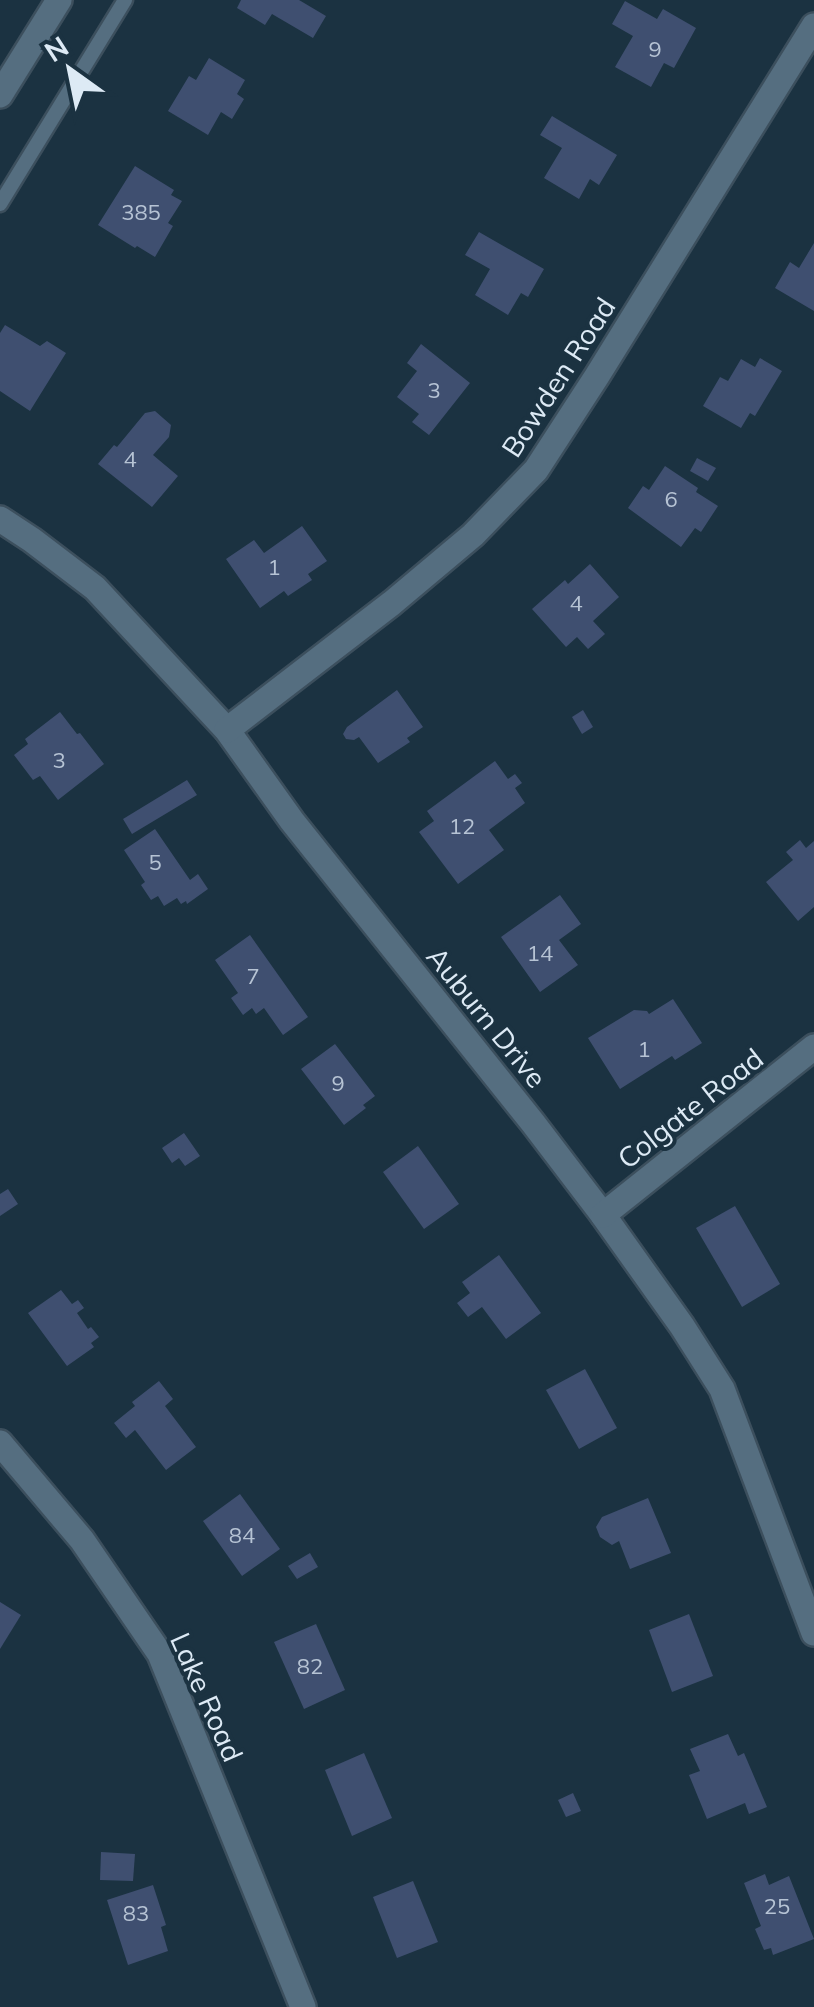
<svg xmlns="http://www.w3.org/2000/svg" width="814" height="2007" font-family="Mulish,sans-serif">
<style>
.building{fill:#3f4f70}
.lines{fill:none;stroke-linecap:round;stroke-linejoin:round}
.lane-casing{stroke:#3c4f5d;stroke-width:19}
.street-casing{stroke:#3c4f5d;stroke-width:30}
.secondary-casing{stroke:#3c4f5d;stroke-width:30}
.lane{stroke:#556e80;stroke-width:14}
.street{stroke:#556e80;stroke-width:25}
.secondary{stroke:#556e80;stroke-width:25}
.labels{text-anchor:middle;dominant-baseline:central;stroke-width:8;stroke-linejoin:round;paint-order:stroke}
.number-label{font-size:22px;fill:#b6c3d4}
.street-label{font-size:28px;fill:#ddeaf5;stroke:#1b3241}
</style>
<rect width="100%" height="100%" fill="#1b3241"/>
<g class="building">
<path d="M 241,0 L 299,0 L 326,16 L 313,38 L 272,14 L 265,25 L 237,8 Z"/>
<path d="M 625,1 L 657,19 L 663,9 L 696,28 L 674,68 L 664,63 L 651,87 L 615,67 L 633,36 L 612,24 Z"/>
<path d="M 209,58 L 245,80 L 237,94 L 244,99 L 232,119 L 221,112 L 208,135 L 168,111 L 189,76 L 196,80 Z"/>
<path d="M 552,116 L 617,155 L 599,185 L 590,179 L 579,199 L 544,178 L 562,148 L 540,135 Z"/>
<path d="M 135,166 L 174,190 L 171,195 L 182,201 L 168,223 L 173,226 L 155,257 L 137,246 L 135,248 L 98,225 Z"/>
<path d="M 479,232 L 544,269 L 528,297 L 521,293 L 508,315 L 475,295 L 490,269 L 465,255 Z"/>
<path d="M 814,243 L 814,311 L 775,288 L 790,262 L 799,268 Z"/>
<path d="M 5,325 L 40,346 L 47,341 L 66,353 L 30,411 L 0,391 L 0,333 Z"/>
<path d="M 421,344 L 470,383 L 429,435 L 412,422 L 419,414 L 397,397 L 417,371 L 407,363 Z"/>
<path d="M 760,358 L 782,371 L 755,416 L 750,413 L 741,428 L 703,406 L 720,377 L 728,381 L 741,359 L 755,367 Z"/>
<path d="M 155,411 L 171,425 L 169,437 L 153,455 L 178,476 L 152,507 L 98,464 L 114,445 L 117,447 L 145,413 Z"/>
<path d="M 697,458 L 716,468 L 708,481 L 690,471 Z"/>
<path d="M 665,466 L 698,488 L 696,492 L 718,506 L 701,532 L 695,528 L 681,547 L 628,508 L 643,486 L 649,490 Z"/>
<path d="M 302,526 L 327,561 L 308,574 L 312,580 L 288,596 L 284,591 L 260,608 L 226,559 L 254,540 L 264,553 Z"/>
<path d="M 590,564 L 619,597 L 593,621 L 605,634 L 588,649 L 577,637 L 566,647 L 532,609 L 565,580 L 568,584 Z"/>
<path d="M 397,690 L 423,727 L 407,738 L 410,742 L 378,763 L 359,737 L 354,740 L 346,739 L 343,734 L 347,727 Z"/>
<path d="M 583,710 L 593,727 L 582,734 L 572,717 Z"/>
<path d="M 60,712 L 77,734 L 80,733 L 104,764 L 58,800 L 40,776 L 33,780 L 14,755 L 28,744 L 25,739 Z"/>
<path d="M 495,761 L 508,779 L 515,774 L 522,783 L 515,788 L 525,803 L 489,830 L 504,850 L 458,884 L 419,832 L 434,821 L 427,811 Z"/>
<path d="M 187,780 L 197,795 L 132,834 L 123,819 Z"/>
<path d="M 155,829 L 190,880 L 198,874 L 208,889 L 187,904 L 186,901 L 181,904 L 177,898 L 164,906 L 158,896 L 151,900 L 141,885 L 145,882 L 124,850 Z"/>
<path d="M 800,840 L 806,848 L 814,841 L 814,907 L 798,921 L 766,882 L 793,860 L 786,852 Z"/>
<path d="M 560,895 L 581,924 L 559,940 L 578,965 L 540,992 L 501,937 Z"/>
<path d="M 250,935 L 308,1017 L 283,1035 L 264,1008 L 256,1014 L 252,1008 L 243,1015 L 231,998 L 238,993 L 215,960 Z"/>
<path d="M 673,999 L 702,1043 L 675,1060 L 672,1056 L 620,1089 L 588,1038 L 634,1010 L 647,1011 L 649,1014 Z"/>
<path d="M 335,1044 L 375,1096 L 363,1105 L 366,1108 L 344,1125 L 301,1069 Z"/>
<path d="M 184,1133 L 200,1156 L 185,1166 L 179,1158 L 172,1163 L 162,1148 Z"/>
<path d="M 418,1146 L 459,1204 L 424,1229 L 383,1172 Z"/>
<path d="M 8,1189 L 18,1204 L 0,1216 L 0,1194 Z"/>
<path d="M 735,1206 L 780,1284 L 742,1307 L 696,1228 Z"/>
<path d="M 499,1255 L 541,1313 L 506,1339 L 482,1307 L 468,1317 L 457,1303 L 470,1293 L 462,1282 Z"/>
<path d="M 61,1290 L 72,1304 L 78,1300 L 84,1308 L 77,1313 L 88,1329 L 91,1327 L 99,1337 L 91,1343 L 94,1347 L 67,1366 L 28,1313 Z"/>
<path d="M 585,1369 L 617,1428 L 579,1449 L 546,1390 Z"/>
<path d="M 159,1381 L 173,1399 L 165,1406 L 196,1447 L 166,1470 L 135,1430 L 126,1438 L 114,1423 L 135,1406 L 132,1402 Z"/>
<path d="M 240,1494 L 280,1549 L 242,1576 L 203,1521 Z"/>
<path d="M 648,1498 L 671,1553 L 630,1569 L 619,1541 L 612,1545 L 600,1537 L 596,1527 L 602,1517 Z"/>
<path d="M 310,1553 L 318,1567 L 297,1579 L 288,1566 Z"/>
<path d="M 0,1602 L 21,1615 L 0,1649 Z"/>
<path d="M 689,1614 L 713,1676 L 672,1692 L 649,1630 Z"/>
<path d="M 316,1624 L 345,1690 L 304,1709 L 274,1642 Z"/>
<path d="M 728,1734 L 738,1756 L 744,1753 L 767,1807 L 749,1814 L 745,1803 L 707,1819 L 689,1775 L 700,1771 L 690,1749 Z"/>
<path d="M 364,1753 L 392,1818 L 352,1836 L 325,1770 Z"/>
<path d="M 573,1793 L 581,1811 L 566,1817 L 558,1800 Z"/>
<path d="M 101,1852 L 135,1854 L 133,1881 L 100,1880 Z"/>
<path d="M 765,1874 L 769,1885 L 789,1876 L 814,1939 L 773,1955 L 771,1948 L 764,1950 L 755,1929 L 761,1926 L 744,1883 Z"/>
<path d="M 413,1881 L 438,1942 L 397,1958 L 373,1897 Z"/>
<path d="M 153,1885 L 166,1925 L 161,1927 L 168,1951 L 128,1965 L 107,1900 Z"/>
</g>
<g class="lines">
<defs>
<path id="lane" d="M 0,204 L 125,0"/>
<g id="street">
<path d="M 0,519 L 32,540 L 95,588 L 227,730 L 292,821 L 533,1123 L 603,1215 L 682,1326 L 722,1389 L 814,1633"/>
<path d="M 227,730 L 392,603 L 473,535 L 536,470 L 597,376 L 814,26"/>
<path d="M 603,1215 L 814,1047"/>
<path d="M 0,1443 L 82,1540 L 160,1654 L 303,2007"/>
</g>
<path id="secondary" d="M 0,95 L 59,0"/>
</defs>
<use href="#lane" class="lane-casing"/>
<use href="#street" class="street-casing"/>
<use href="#secondary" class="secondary-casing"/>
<use href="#lane" class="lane"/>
<use href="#street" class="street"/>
<use href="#secondary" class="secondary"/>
</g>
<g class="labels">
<g class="number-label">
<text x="655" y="49">9</text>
<text x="141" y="212">385</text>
<text x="434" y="390">3</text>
<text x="130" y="459">4</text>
<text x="671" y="499">6</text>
<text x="274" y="567">1</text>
<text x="576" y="603">4</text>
<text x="59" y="760">3</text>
<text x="462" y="826">12</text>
<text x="155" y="862">5</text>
<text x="540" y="953">14</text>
<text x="253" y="976">7</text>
<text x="644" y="1049">1</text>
<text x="338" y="1083">9</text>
<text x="242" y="1535">84</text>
<text x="310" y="1666">82</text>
<text x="777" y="1906">25</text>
<text x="136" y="1913">83</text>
</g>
<g class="street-label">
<text transform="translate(558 377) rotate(-57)">Bowden Road</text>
<text transform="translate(487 1017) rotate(51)">Auburn Drive</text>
<text transform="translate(690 1108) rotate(-38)">Colgate Road</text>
<text transform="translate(207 1697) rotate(66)">Lake Road</text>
</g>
</g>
<g transform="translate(70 70) rotate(327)" stroke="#1b3241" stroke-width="8" paint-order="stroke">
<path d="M0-8L18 38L0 25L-18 38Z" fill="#ddeaf5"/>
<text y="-15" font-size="28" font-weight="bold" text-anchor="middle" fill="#ddeaf5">N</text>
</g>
</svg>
